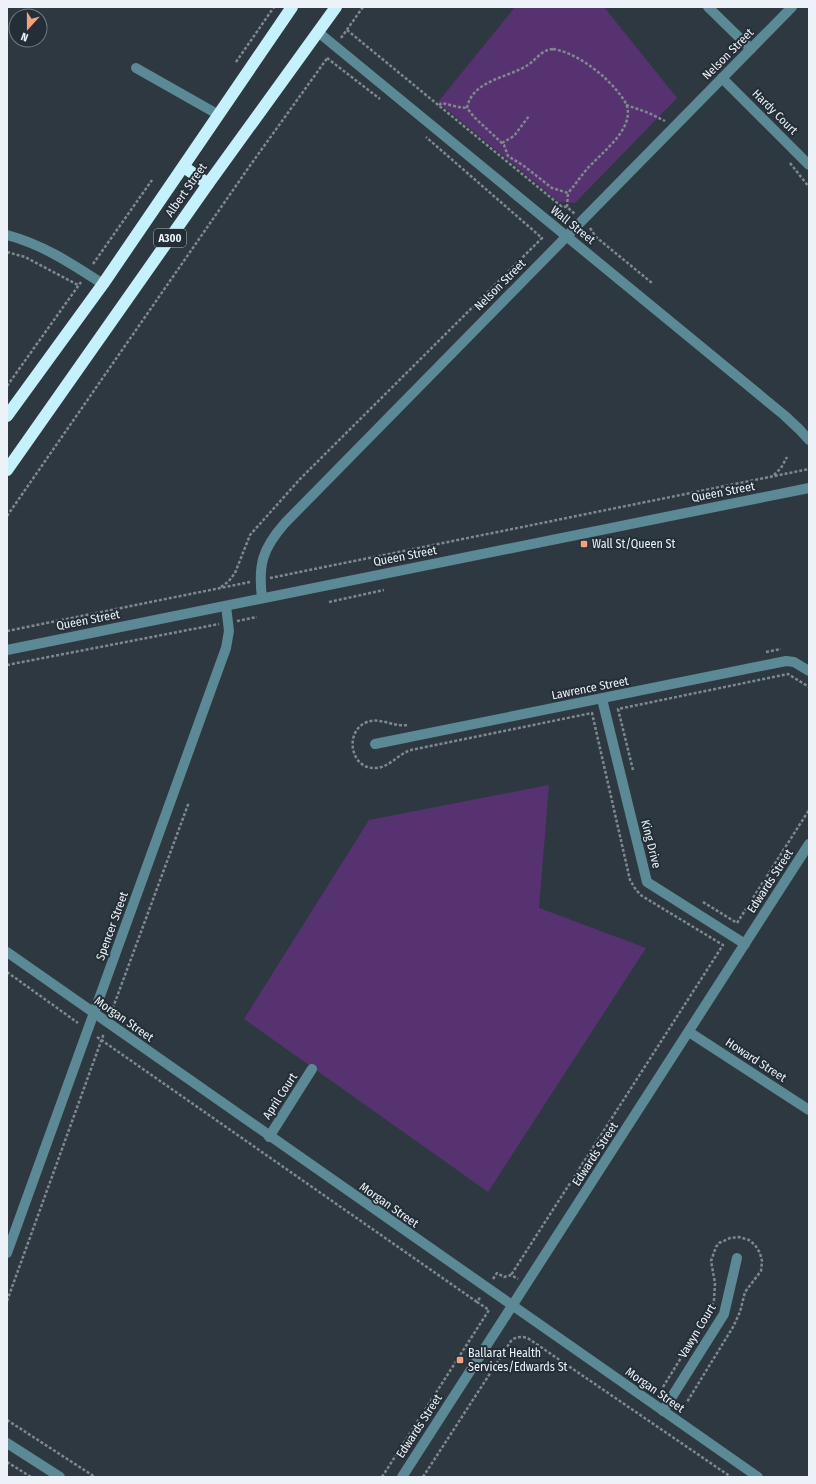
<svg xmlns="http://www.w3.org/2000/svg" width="816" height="1484" font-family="'Fira Sans Condensed',sans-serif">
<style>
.green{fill:#573270}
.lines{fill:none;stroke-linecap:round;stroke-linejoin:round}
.path{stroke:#7f888f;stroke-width:2.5;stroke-dasharray:3 2;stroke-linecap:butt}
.minor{stroke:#5b8995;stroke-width:10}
.highway{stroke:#c5f1fc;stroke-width:12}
.poi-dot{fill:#f1a17d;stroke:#242e37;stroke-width:1.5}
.labels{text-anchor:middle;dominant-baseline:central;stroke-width:4;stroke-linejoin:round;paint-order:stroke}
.shield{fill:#242e37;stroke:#b0b7be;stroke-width:1}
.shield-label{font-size:11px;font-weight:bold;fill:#ecf2f8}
.street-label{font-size:12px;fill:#ecf2f8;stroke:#242e37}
.poi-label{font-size:12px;fill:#ecf2f8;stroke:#242e37;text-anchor:start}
</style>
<rect width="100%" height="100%" fill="#2e3841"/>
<g class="green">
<path d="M 515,7 L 604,7 L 677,98 L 575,203 L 559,202 L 438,102 Z"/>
<path d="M 549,785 L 539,908 L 646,948 L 488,1192 L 244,1019 L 369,820 Z"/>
</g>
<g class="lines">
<g class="path">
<path d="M 347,30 L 561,206 L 567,207 L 575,214"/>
<path d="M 341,38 L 363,7"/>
<path d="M 553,49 C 572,52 590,65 604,77 C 612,85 623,96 627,106 C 634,130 600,154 587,169 C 580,177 575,185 568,193 L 552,188 L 524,166 L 508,156 L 504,145 L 474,117 L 467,108 C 472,80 508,78 528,65 C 537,59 541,50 553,49 Z"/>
<path d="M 327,58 L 380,99"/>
<path d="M 236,62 L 274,7"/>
<path d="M 439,105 L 442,103 L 458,107 L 467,108"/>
<path d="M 626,105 L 649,113 L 665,121"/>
<path d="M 502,143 L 514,136 L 529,116"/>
<path d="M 790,163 L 809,187"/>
<path d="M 567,207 L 568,193"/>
<path d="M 555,214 L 562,206"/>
<path d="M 590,228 L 596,237 L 652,283"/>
<path d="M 7,252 L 25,257 L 78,285"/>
<path d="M 93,264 L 152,180"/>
<path d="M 7,386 L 81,282"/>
<path d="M 774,475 L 781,468 L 787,457"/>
<path d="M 7,516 L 249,167 L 328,57"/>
<path d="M 270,578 L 809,469"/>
<path d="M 221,587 L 229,581 L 235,573 L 250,535 L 300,479 L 542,238 L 426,137"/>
<path d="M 329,602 L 384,590"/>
<path d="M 237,621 L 257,617"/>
<path d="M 7,631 L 250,582"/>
<path d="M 766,652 L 781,649"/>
<path d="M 7,665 L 219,624"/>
<path d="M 407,725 C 393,727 380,717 367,722 C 344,731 350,769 375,768 C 389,768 398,754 411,750 L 592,713 L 630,880 L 636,890 L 642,896 L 723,945 L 511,1275"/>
<path d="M 633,770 L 618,709 L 788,674 L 809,687"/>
<path d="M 703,902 L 737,923 L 809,810"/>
<path d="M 7,972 L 78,1023"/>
<path d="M 111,1013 L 189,802"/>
<path d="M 97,1037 L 477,1302"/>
<path d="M 493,1279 L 497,1273 L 504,1277 L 511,1275 L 518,1279"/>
<path d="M 7,1301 L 104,1033"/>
<path d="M 663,1387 L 705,1319 L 714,1300 L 715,1283 L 711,1261 L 716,1247 L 719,1243 L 730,1238 L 739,1237 L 749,1240 L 755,1245 L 760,1253 L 762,1261 L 761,1271 L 745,1292 L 740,1312 L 733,1327 L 687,1402"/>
<path d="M 7,1420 L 95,1477"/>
<path d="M 7,1462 L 31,1477"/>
<path d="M 382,1477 L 489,1310 L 477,1302 L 481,1296"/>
<path d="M 423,1477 L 511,1341 C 516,1336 523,1336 529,1339 L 731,1477"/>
</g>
<g class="minor">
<path d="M 708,7 L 751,49"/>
<path d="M 318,32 L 784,415 L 800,430 L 809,440"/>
<path d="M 136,68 L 219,115"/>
<path d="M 722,78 L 809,165"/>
<path d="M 7,235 C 44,245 72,264 103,284"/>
<path d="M 262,598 C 258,565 262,549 285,523 L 792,7"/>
<path d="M 7,650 L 809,488"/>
<path d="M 602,699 L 647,882 L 745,944"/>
<path d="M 375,744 L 786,661 L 794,662 L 809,671"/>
<path d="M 7,952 L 758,1477"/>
<path d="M 689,1032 L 809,1110"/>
<path d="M 269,1137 L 312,1069"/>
<path d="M 7,1253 L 226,648 L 229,631 L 226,606"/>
<path d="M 663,1411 L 724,1314 L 737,1258"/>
<path d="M 7,1443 L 60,1477"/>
<path d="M 402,1477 L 809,844"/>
</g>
<g class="highway">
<path d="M 184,167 L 208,184"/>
<path d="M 7,416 L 103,284 L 292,7"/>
<path d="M 7,470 L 208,184 L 336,7"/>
</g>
</g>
<g class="poi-dot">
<rect x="580" y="540" width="8" height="8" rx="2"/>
<rect x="456" y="1356" width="8" height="8" rx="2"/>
</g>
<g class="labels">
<rect class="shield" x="154" y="229" width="32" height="18" rx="3"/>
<g class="shield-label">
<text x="170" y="238">A300</text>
</g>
<g class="street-label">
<text transform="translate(728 54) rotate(-45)">Nelson Street</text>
<text transform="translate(775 112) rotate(45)">Hardy Court</text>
<text transform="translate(186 190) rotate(-55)">Albert Street</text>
<text transform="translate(573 225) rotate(39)">Wall Street</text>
<text transform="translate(500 285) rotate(-45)">Nelson Street</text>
<text transform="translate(723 492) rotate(-11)">Queen Street</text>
<text transform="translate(405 556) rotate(-11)">Queen Street</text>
<text transform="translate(88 620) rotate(-11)">Queen Street</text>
<text transform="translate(590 688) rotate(-11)">Lawrence Street</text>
<text transform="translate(651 844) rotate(76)">King Drive</text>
<text transform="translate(770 881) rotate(-57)">Edwards Street</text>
<text transform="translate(112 926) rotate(-70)">Spencer Street</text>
<text transform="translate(124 1019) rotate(35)">Morgan Street</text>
<text transform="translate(756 1060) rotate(33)">Howard Street</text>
<text transform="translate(280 1096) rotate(-57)">April Court</text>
<text transform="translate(595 1154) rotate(-57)">Edwards Street</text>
<text transform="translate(389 1205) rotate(35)">Morgan Street</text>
<text transform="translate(697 1331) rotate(-59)">Vawyn Court</text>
<text transform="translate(655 1390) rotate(35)">Morgan Street</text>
<text transform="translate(419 1426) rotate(-57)">Edwards Street</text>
</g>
<g class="poi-label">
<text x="592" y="544">Wall St/Queen St</text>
<text x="468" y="1353">Ballarat Health<tspan x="468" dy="14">Services/Edwards St</tspan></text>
</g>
</g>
<rect width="816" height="1484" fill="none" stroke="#ecf2f8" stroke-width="16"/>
<g transform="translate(28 28) rotate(201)"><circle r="19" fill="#242e37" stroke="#747c84"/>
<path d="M0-3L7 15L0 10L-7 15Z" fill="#f1a17d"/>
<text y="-6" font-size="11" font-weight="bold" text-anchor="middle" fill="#ecf2f8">N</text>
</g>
</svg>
